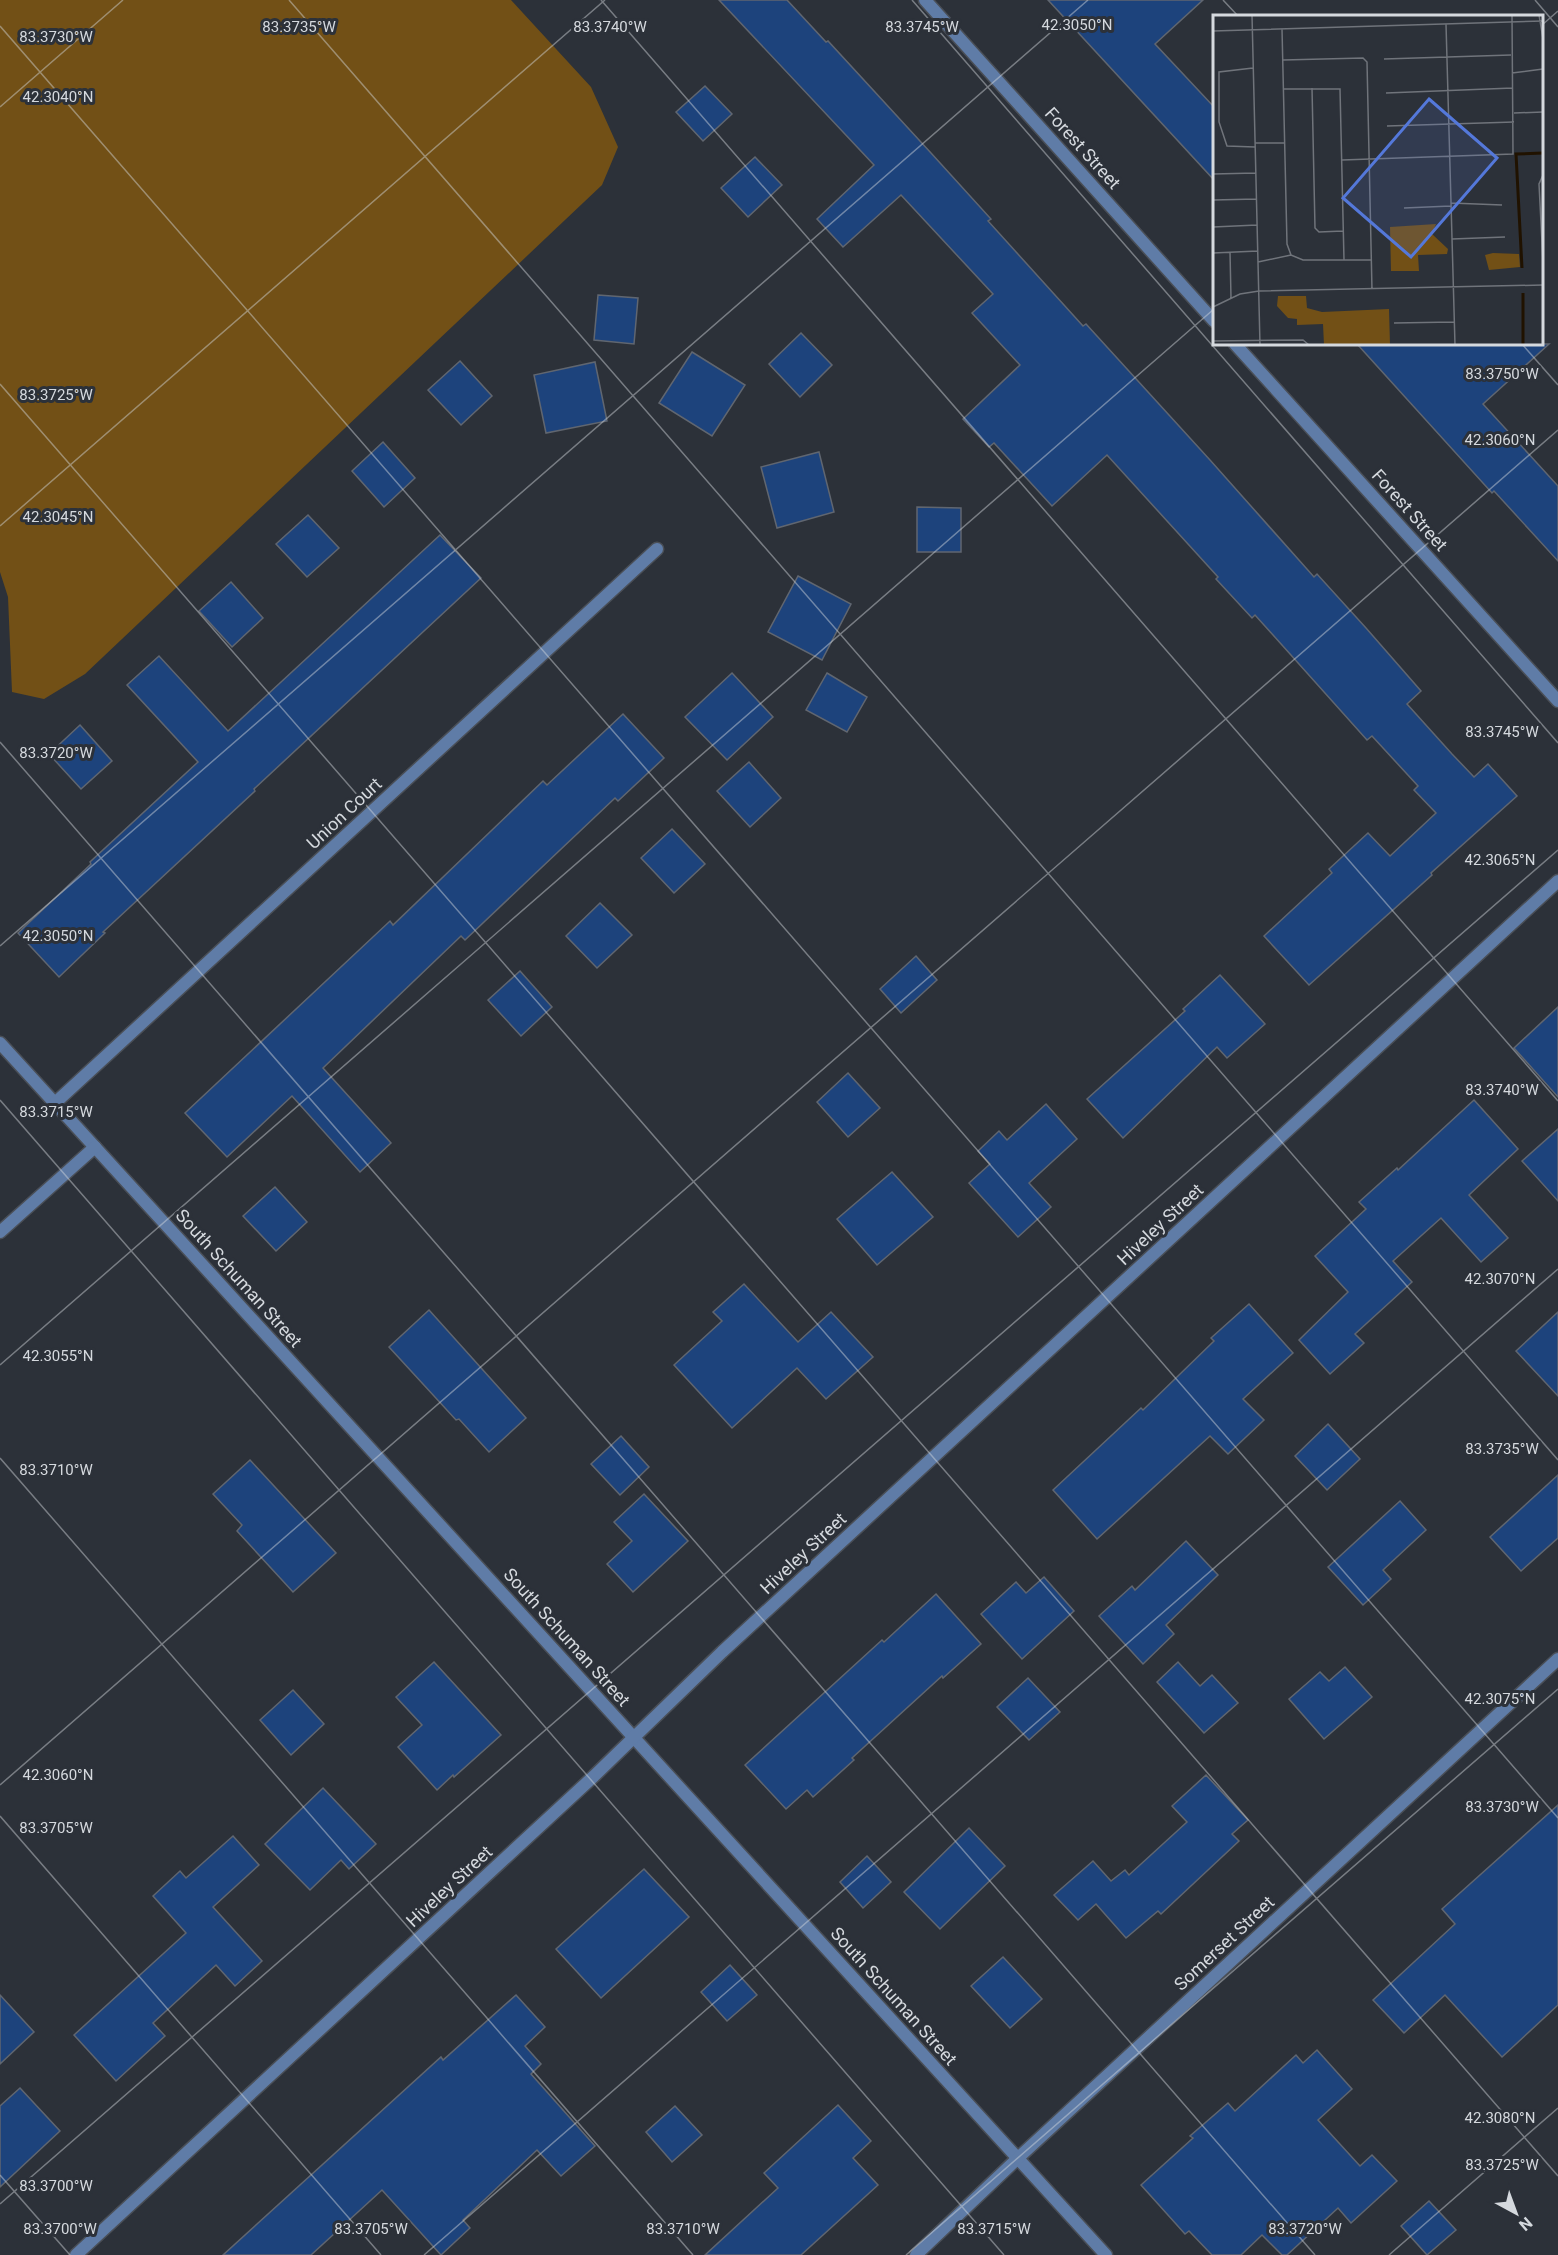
<svg xmlns="http://www.w3.org/2000/svg" width="1558" height="2255" font-family="Roboto,sans-serif">
<style>
.forest{fill:#725016}
.building{fill:#1d437c;stroke:#606670;stroke-width:1.5}
.lines{fill:none;stroke-linecap:round;stroke-linejoin:round}
.minor-casing{stroke:#4a4f57;stroke-width:15}
.minor{stroke:#5f7ca7;stroke-width:12}
.ticks{fill:none;stroke:#d5d9de;stroke-width:1.5;stroke-opacity:0.45}
.labels{text-anchor:middle;dominant-baseline:central;stroke-width:6;stroke-linejoin:round;paint-order:stroke}
.street-label{font-size:18px;fill:#d5d9de;stroke:#2c3139}
.inset-river{fill:none;stroke:#201200;stroke-width:3}
.inset-road{fill:none;stroke:#70747b;stroke-width:1.5}
.view{fill:#5478da;fill-opacity:0.15;stroke:#5478da;stroke-width:3}
.inset-edge{fill:none;stroke:#d5d9de;stroke-width:3}
.ticks-label{font-size:15px;text-anchor:middle;fill:#d5d9de;stroke:#2c3139;stroke-width:6;stroke-linejoin:round;paint-order:stroke}
</style>
<rect width="100%" height="100%" fill="#2c3139"/>
<path class="forest" d="M 0,0 L 511,0 L 591,87 L 618,147 L 602,185 L 85,674 L 44,699 L 12,692 L 8,597 L 0,572 Z"/>
<g class="building">
<path d="M 719,0 L 787,0 L 826,42 L 828,41 L 931,153 L 991,219 L 988,221 L 1083,326 L 1086,324 L 1210,460 L 1314,577 L 1317,574 L 1366,628 L 1421,691 L 1407,704 L 1452,754 L 1474,777 L 1488,764 L 1517,796 L 1431,873 L 1432,875 L 1309,985 L 1264,936 L 1332,873 L 1329,869 L 1368,833 L 1390,856 L 1436,813 L 1414,790 L 1418,786 L 1372,736 L 1367,740 L 1255,615 L 1252,618 L 1216,579 L 1218,577 L 1107,455 L 1052,506 L 994,443 L 989,447 L 963,419 L 1020,365 L 972,313 L 993,294 L 901,195 L 843,247 L 817,219 L 874,165 Z"/>
<path d="M 1048,0 L 1203,0 L 1155,44 L 1215,108 L 1215,181 Z"/>
<path d="M 705,86 L 732,114 L 703,141 L 676,112 Z"/>
<path d="M 755,157 L 782,185 L 748,217 L 721,188 Z"/>
<path d="M 598,295 L 638,298 L 634,344 L 594,340 Z"/>
<path d="M 801,333 L 832,365 L 800,397 L 769,364 Z"/>
<path d="M 1357,344 L 1549,344 L 1483,404 L 1558,486 L 1558,561 L 1494,491 L 1492,493 Z"/>
<path d="M 692,352 L 745,385 L 712,436 L 659,403 Z"/>
<path d="M 460,361 L 492,396 L 461,425 L 428,390 Z"/>
<path d="M 595,362 L 607,421 L 546,433 L 534,375 Z"/>
<path d="M 383,442 L 415,478 L 384,507 L 352,471 Z"/>
<path d="M 819,452 L 834,512 L 777,528 L 761,467 Z"/>
<path d="M 917,507 L 961,508 L 961,552 L 917,552 Z"/>
<path d="M 308,515 L 339,548 L 307,577 L 276,544 Z"/>
<path d="M 440,535 L 481,578 L 254,789 L 255,791 L 103,932 L 105,933 L 59,977 L 18,933 L 91,864 L 90,862 L 198,762 L 127,685 L 159,656 L 228,731 Z"/>
<path d="M 798,576 L 851,604 L 822,660 L 768,632 Z"/>
<path d="M 231,582 L 263,618 L 232,647 L 199,611 Z"/>
<path d="M 732,673 L 773,717 L 727,760 L 685,717 Z"/>
<path d="M 827,673 L 867,697 L 847,732 L 806,710 Z"/>
<path d="M 623,714 L 664,758 L 618,801 L 615,798 L 465,940 L 461,936 L 323,1068 L 391,1143 L 360,1172 L 292,1096 L 227,1157 L 185,1113 L 390,921 L 393,925 L 543,781 L 547,785 Z"/>
<path d="M 80,725 L 112,761 L 81,789 L 49,754 Z"/>
<path d="M 749,762 L 781,798 L 750,827 L 717,791 Z"/>
<path d="M 672,829 L 705,864 L 674,893 L 641,858 Z"/>
<path d="M 600,903 L 632,935 L 597,968 L 566,936 Z"/>
<path d="M 916,956 L 937,980 L 901,1013 L 880,989 Z"/>
<path d="M 520,971 L 552,1007 L 521,1036 L 488,1000 Z"/>
<path d="M 1220,975 L 1265,1024 L 1227,1058 L 1217,1047 L 1123,1138 L 1087,1099 L 1185,1011 L 1183,1009 Z"/>
<path d="M 1558,1007 L 1558,1097 L 1514,1048 Z"/>
<path d="M 848,1073 L 880,1108 L 848,1137 L 817,1102 Z"/>
<path d="M 1474,1100 L 1518,1149 L 1469,1195 L 1508,1238 L 1481,1262 L 1441,1218 L 1393,1261 L 1412,1282 L 1355,1334 L 1364,1343 L 1330,1374 L 1299,1340 L 1348,1292 L 1315,1256 L 1366,1209 L 1359,1202 L 1397,1168 L 1398,1170 Z"/>
<path d="M 1046,1104 L 1077,1139 L 1029,1183 L 1051,1207 L 1018,1237 L 969,1183 L 990,1164 L 978,1151 L 999,1131 L 1007,1140 Z"/>
<path d="M 1558,1129 L 1558,1201 L 1522,1161 Z"/>
<path d="M 892,1172 L 933,1217 L 877,1265 L 837,1219 Z"/>
<path d="M 275,1187 L 307,1222 L 276,1251 L 243,1216 Z"/>
<path d="M 744,1284 L 798,1342 L 831,1312 L 873,1357 L 826,1399 L 797,1368 L 732,1428 L 674,1365 L 722,1321 L 713,1312 Z"/>
<path d="M 1249,1304 L 1293,1353 L 1243,1399 L 1264,1420 L 1228,1454 L 1210,1436 L 1097,1539 L 1053,1490 L 1141,1408 L 1143,1410 L 1214,1341 L 1211,1338 Z"/>
<path d="M 429,1310 L 526,1418 L 489,1452 L 459,1419 L 456,1420 L 389,1347 Z"/>
<path d="M 1558,1312 L 1558,1396 L 1516,1351 Z"/>
<path d="M 1328,1424 L 1360,1459 L 1327,1490 L 1295,1456 Z"/>
<path d="M 621,1436 L 649,1467 L 620,1495 L 591,1464 Z"/>
<path d="M 250,1460 L 336,1553 L 293,1592 L 237,1531 L 242,1525 L 213,1494 Z"/>
<path d="M 1558,1475 L 1558,1538 L 1521,1571 L 1490,1537 Z"/>
<path d="M 644,1494 L 688,1541 L 633,1592 L 607,1564 L 632,1541 L 614,1522 Z"/>
<path d="M 1400,1501 L 1426,1530 L 1383,1570 L 1391,1579 L 1363,1605 L 1328,1567 Z"/>
<path d="M 1186,1541 L 1218,1575 L 1166,1625 L 1174,1634 L 1143,1664 L 1099,1616 L 1132,1586 L 1135,1590 Z"/>
<path d="M 1044,1577 L 1074,1611 L 1022,1659 L 981,1614 L 1016,1582 L 1026,1593 Z"/>
<path d="M 936,1594 L 981,1644 L 943,1678 L 942,1676 L 852,1758 L 854,1760 L 813,1797 L 807,1790 L 786,1809 L 745,1765 L 882,1640 L 884,1642 Z"/>
<path d="M 434,1662 L 501,1735 L 454,1777 L 453,1775 L 437,1790 L 398,1747 L 422,1725 L 396,1697 Z"/>
<path d="M 1178,1662 L 1200,1686 L 1212,1675 L 1238,1703 L 1204,1733 L 1157,1682 Z"/>
<path d="M 1345,1667 L 1372,1697 L 1324,1739 L 1289,1699 L 1320,1672 L 1329,1681 Z"/>
<path d="M 1028,1678 L 1060,1712 L 1029,1740 L 997,1707 Z"/>
<path d="M 293,1690 L 324,1724 L 291,1755 L 260,1720 Z"/>
<path d="M 1206,1775 L 1248,1820 L 1232,1834 L 1239,1841 L 1161,1914 L 1158,1911 L 1126,1938 L 1096,1904 L 1078,1920 L 1054,1895 L 1093,1861 L 1111,1881 L 1125,1870 L 1129,1875 L 1187,1822 L 1172,1806 Z"/>
<path d="M 323,1788 L 376,1844 L 349,1869 L 341,1860 L 310,1890 L 265,1844 Z"/>
<path d="M 1558,1805 L 1558,2005 L 1502,2057 L 1445,1995 L 1404,2033 L 1373,2000 L 1455,1924 L 1442,1909 Z"/>
<path d="M 969,1828 L 1005,1866 L 940,1929 L 904,1892 Z"/>
<path d="M 233,1836 L 259,1865 L 213,1907 L 262,1961 L 235,1986 L 216,1965 L 153,2023 L 165,2036 L 116,2081 L 74,2035 L 186,1933 L 153,1896 L 180,1871 L 186,1878 Z"/>
<path d="M 867,1856 L 891,1882 L 863,1908 L 840,1882 Z"/>
<path d="M 644,1869 L 689,1917 L 601,1998 L 556,1949 Z"/>
<path d="M 1003,1957 L 1042,1999 L 1010,2028 L 971,1986 Z"/>
<path d="M 730,1965 L 757,1995 L 727,2021 L 701,1992 Z"/>
<path d="M 0,1995 L 34,2032 L 0,2064 Z"/>
<path d="M 516,1995 L 545,2027 L 525,2046 L 541,2064 L 531,2074 L 595,2146 L 561,2176 L 537,2150 L 463,2220 L 470,2228 L 441,2255 L 382,2190 L 311,2255 L 223,2255 L 441,2057 L 443,2060 Z"/>
<path d="M 1317,2050 L 1352,2089 L 1318,2120 L 1360,2166 L 1372,2155 L 1397,2181 L 1351,2223 L 1338,2208 L 1287,2255 L 1282,2255 L 1262,2235 L 1241,2255 L 1212,2255 L 1189,2231 L 1185,2234 L 1141,2185 L 1193,2138 L 1190,2136 L 1228,2103 L 1235,2111 L 1296,2055 L 1303,2063 Z"/>
<path d="M 20,2088 L 60,2131 L 0,2187 L 0,2106 Z"/>
<path d="M 838,2105 L 871,2141 L 853,2158 L 878,2185 L 801,2255 L 705,2255 L 778,2188 L 764,2173 Z"/>
<path d="M 675,2106 L 702,2135 L 672,2162 L 646,2132 Z"/>
<path d="M 1429,2201 L 1456,2230 L 1427,2255 L 1401,2226 Z"/>
</g>
<g class="lines">
<defs>
<g id="minor">
<path d="M 925,0 L 1214,321"/>
<path d="M 1235,344 L 1558,701"/>
<path d="M 0,1043 L 1106,2255"/>
<path d="M 55,1103 L 657,549"/>
<path d="M 0,1232 L 95,1147"/>
<path d="M 76,2255 L 594,1776 L 722,1652 L 1558,881"/>
<path d="M 916,2255 L 1018,2158 L 1558,1659"/>
</g>
</defs>
<use href="#minor" class="minor-casing"/>
<use href="#minor" class="minor"/>
</g>
<path class="ticks" d="M 289,0 L 1558,1460M 601,0 L 1558,1101M 912,0 L 1558,743M 1223,0 L 1238,16M 1535,0 L 1558,27M 1542,25 L 1558,11M 0,26 L 1558,1818M 0,107 L 123,0M 1522,344 L 1558,385M 0,384 L 1558,2176M 0,526 L 605,0M 0,742 L 1315,2255M 0,946 L 1088,0M 0,1100 L 1004,2255M 0,1365 L 1214,309M 0,1458 L 693,2255M 0,1785 L 1558,430M 0,1816 L 381,2255M 0,2175 L 70,2255M 0,2204 L 1558,850M 424,2255 L 1558,1269M 906,2255 L 1558,1689M 1389,2255 L 1558,2108"/>
<g class="labels">
<g class="street-label">
<text transform="translate(1083 148) rotate(48)">Forest Street</text>
<text transform="translate(1410 510) rotate(48)">Forest Street</text>
<text transform="translate(344 813) rotate(-43)">Union Court</text>
<text transform="translate(1160 1224) rotate(-43)">Hiveley Street</text>
<text transform="translate(239 1278) rotate(48)">South Schuman Street</text>
<text transform="translate(803 1553) rotate(-43)">Hiveley Street</text>
<text transform="translate(567 1637) rotate(48)">South Schuman Street</text>
<text transform="translate(449 1886) rotate(-43)">Hiveley Street</text>
<text transform="translate(1224 1943) rotate(-43)">Somerset Street</text>
<text transform="translate(894 1996) rotate(48)">South Schuman Street</text>
</g>
</g>
<g transform="translate(1213 15)">
<rect width="330" height="330" fill="#2c3139"/>
<path d="M 223,209 L 219,219 L 235,234 L 234,239 L 205,240 L 206,256 L 178,256 L 177,212 ZM 280,238 L 306,239 L 307,252 L 276,255 L 272,240 ZM 65,281 L 93,281 L 94,293 L 109,297 L 176,294 L 177,330 L 111,330 L 110,309 L 84,310 L 84,304 L 75,303 L 64,291 Z" fill="#725016"/>
<path class="inset-river" d="M 309,253 L 303,139 L 330,138M 310,278 L 310,330"/>
<path class="inset-road" d="M 39,0 L 47,330M 326,0 L 330,24M 233,9 L 242,330M 69,14 L 74,229 L 78,240M 0,16 L 330,6M 171,44 L 298,40M 70,45 L 150,43 L 154,47 L 159,275M 40,53 L 6,57 L 6,107 L 14,131 L 42,132M 299,58 L 330,54M 99,73 L 102,213 L 106,217 L 130,216M 71,74 L 127,74 L 131,245M 173,78 L 300,73M 301,98 L 330,97M 174,111 L 301,107M 42,128 L 72,128M 129,145 L 300,139 L 299,0M 0,159 L 43,158M 330,160 L 326,169 L 330,247M 0,185 L 44,184M 238,188 L 289,190M 191,193 L 238,191M 0,212 L 44,210M 239,224 L 292,222M 17,237 L 18,283M 0,238 L 45,236M 45,247 L 78,240 L 90,245 L 159,245M 0,292 L 27,279 L 46,276 L 330,270M 181,308 L 241,307M 0,326 L 90,325 L 96,330M 330,330 L 330,296"/>
<path class="view" d="M 216,84 L 284,143 L 198,242 L 130,183 Z"/>
<rect width="330" height="330" class="inset-edge"/>
</g>
<g class="ticks-label">
<text x="1077" y="30">42.3050°N</text>
<text x="299" y="32">83.3735°W</text>
<text x="610" y="32">83.3740°W</text>
<text x="922" y="32">83.3745°W</text>
<text x="56" y="42">83.3730°W</text>
<text x="58" y="102">42.3040°N</text>
<text x="1502" y="379">83.3750°W</text>
<text x="56" y="400">83.3725°W</text>
<text x="1500" y="445">42.3060°N</text>
<text x="58" y="522">42.3045°N</text>
<text x="1502" y="737">83.3745°W</text>
<text x="56" y="758">83.3720°W</text>
<text x="1500" y="865">42.3065°N</text>
<text x="58" y="941">42.3050°N</text>
<text x="1502" y="1095">83.3740°W</text>
<text x="56" y="1117">83.3715°W</text>
<text x="1500" y="1284">42.3070°N</text>
<text x="58" y="1361">42.3055°N</text>
<text x="1502" y="1454">83.3735°W</text>
<text x="56" y="1475">83.3710°W</text>
<text x="1500" y="1704">42.3075°N</text>
<text x="58" y="1780">42.3060°N</text>
<text x="1502" y="1812">83.3730°W</text>
<text x="56" y="1833">83.3705°W</text>
<text x="1500" y="2123">42.3080°N</text>
<text x="1502" y="2170">83.3725°W</text>
<text x="56" y="2191">83.3700°W</text>
<text x="60" y="2234">83.3700°W</text>
<text x="371" y="2234">83.3705°W</text>
<text x="683" y="2234">83.3710°W</text>
<text x="994" y="2234">83.3715°W</text>
<text x="1305" y="2234">83.3720°W</text>
</g>
<g transform="translate(1516 2213) rotate(139)" stroke="#2c3139" stroke-width="4.5" paint-order="stroke">
<path d="M0-4.5L10 22L0 15L-10 22Z" fill="#d5d9de"/>
<text y="-9" font-size="16" font-weight="bold" text-anchor="middle" fill="#d5d9de">N</text>
</g>
</svg>
